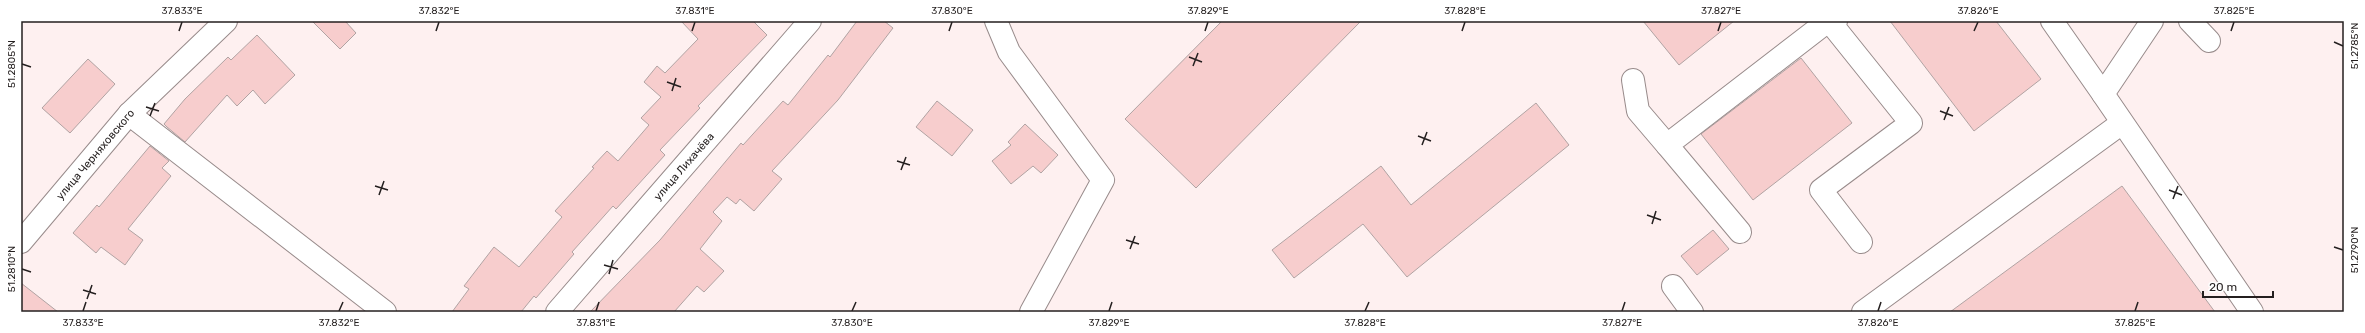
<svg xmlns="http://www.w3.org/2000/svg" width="2365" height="333" font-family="Rubik,sans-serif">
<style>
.building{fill:#f7cdcd;stroke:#b1a3a3}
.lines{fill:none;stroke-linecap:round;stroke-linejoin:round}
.minor-casing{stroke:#988b8b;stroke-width:24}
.minor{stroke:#fff;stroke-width:22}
.ticks{fill:none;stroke:#241f1f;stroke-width:1.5}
.labels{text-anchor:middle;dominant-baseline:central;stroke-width:4;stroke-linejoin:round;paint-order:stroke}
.street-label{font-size:11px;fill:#241f1f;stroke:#fff}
.neatline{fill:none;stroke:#241f1f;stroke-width:1.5}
.ticks-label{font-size:10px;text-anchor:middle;fill:#241f1f}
</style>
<rect width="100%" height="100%" fill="#fef0f0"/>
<g class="building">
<path d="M 312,21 L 345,21 L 356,33 L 340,49 Z"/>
<path d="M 681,21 L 753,21 L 767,35 L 698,106 L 700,108 L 660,150 L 665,155 L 616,209 L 613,206 L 572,252 L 574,254 L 536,298 L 534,296 L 521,312 L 452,312 L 469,289 L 464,286 L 494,247 L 519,267 L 562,217 L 555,211 L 594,168 L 592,167 L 607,151 L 618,161 L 649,125 L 641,118 L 661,97 L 644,82 L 657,66 L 665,73 L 698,39 Z"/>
<path d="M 857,21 L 884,21 L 893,28 L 838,100 L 772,171 L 782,179 L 754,211 L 740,199 L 736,204 L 727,197 L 713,212 L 722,221 L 700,249 L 724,271 L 704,292 L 697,286 L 674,312 L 590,312 L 660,240 L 741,143 L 743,145 L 783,101 L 788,105 L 828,55 L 830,57 Z"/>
<path d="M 1222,21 L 1361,21 L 1196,188 L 1125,119 Z"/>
<path d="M 1643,21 L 1734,21 L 1679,65 Z"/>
<path d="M 1890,21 L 1996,21 L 2041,79 L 1974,131 Z"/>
<path d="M 257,35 L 295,75 L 265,104 L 253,90 L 237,106 L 227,95 L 185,142 L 167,127 L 164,124 L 185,99 L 228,57 L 231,60 Z"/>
<path d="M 1801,58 L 1852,123 L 1753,200 L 1701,134 Z"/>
<path d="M 88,59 L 115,84 L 70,133 L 42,108 Z"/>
<path d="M 937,101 L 973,130 L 952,156 L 916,127 Z"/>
<path d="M 1536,103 L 1569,145 L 1407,277 L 1363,224 L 1294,278 L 1272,250 L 1381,166 L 1411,205 Z"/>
<path d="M 1025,124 L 1058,155 L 1041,173 L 1033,166 L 1011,184 L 992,161 L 1011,145 L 1008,142 Z"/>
<path d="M 150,146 L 169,161 L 162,168 L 171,176 L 128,229 L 143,240 L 125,265 L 101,247 L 96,253 L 73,233 L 97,205 L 99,207 Z"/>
<path d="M 2122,186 L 2215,312 L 1950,312 Z"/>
<path d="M 1713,230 L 1729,249 L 1697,275 L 1681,256 Z"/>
<path d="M 21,283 L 58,312 L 21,312 Z"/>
</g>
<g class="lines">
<defs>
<g id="minor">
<path d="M 996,21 L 1009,52 L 1103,180 L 1031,312"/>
<path d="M 1836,21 L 1834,27 L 1911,123 L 1821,190 L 1861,242"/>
<path d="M 2052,21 L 2103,94"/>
<path d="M 2152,21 L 2103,94 L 2252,312"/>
<path d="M 2190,21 L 2209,41"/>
<path d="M 1633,80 L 1638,111 L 1667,145"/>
<path d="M 129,114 L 385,312"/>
<path d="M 1740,232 L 1667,145 L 1828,21"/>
<path id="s1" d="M 21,242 L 129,114 L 226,21"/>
<path d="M 1673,286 L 1692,312"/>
<path id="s2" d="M 557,312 L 810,21"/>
<path d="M 1863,312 L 2122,123"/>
</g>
</defs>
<use href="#minor" class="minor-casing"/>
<use href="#minor" class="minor"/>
</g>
<path class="ticks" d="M 179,31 L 182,22M 436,31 L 439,22M 692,31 L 695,22M 949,31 L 952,22M 1205,31 L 1208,22M 1462,31 L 1465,22M 1718,31 L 1721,22M 1974,31 L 1978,22M 2231,31 L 2234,22M 2334,42 L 2343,46M 1189,57 L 1202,62M 22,64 L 31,67M 1193,66 L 1198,53M 667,82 L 681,87M 672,91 L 676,78M 146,107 L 159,111M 1940,111 L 1953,116M 150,116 L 155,103M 1944,120 L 1949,107M 1418,136 L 1431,141M 1422,145 L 1427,132M 897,161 L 910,165M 901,170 L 906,157M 375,186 L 388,190M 2169,190 L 2182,195M 379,195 L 384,181M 2173,199 L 2178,186M 1647,215 L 1661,220M 1652,224 L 1656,211M 1126,240 L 1139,244M 2334,247 L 2343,250M 1130,249 L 1135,236M 604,265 L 618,269M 22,269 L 31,272M 609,274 L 613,260M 83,290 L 96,294M 87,299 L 92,285M 83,311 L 86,302M 339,311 L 343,302M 596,311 L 599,302M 852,311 L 856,302M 1109,311 L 1112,302M 1365,311 L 1369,302M 1622,311 L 1625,302M 1878,311 L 1881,302M 2135,311 L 2138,302"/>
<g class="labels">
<g class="street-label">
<text stroke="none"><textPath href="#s1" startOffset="115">улица Черняховского</textPath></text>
<text stroke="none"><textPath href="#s2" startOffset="193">улица Лихачёва</textPath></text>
</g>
</g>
<rect width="2365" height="333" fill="none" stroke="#ffffff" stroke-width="44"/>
<path d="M2203 291v6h70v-6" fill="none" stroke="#241f1f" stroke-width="2"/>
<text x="2209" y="291" font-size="12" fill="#241f1f" stroke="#ffffff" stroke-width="3" paint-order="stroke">20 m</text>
<rect x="22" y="22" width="2321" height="289" class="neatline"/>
<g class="ticks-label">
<text x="182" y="14">37.833°E</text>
<text x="439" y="14">37.832°E</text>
<text x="695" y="14">37.831°E</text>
<text x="952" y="14">37.830°E</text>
<text x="1208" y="14">37.829°E</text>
<text x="1465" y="14">37.828°E</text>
<text x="1721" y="14">37.827°E</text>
<text x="1978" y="14">37.826°E</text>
<text x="2234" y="14">37.825°E</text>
<text transform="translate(2354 46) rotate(-90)" y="4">51.2785°N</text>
<text transform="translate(11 64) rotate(-90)" y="4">51.2805°N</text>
<text transform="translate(2354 250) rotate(-90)" y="4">51.2790°N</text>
<text transform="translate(11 269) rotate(-90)" y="4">51.2810°N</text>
<text x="83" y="326">37.833°E</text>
<text x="339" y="326">37.832°E</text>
<text x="596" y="326">37.831°E</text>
<text x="852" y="326">37.830°E</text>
<text x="1109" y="326">37.829°E</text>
<text x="1365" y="326">37.828°E</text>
<text x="1622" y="326">37.827°E</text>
<text x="1878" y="326">37.826°E</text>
<text x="2135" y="326">37.825°E</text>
</g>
</svg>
